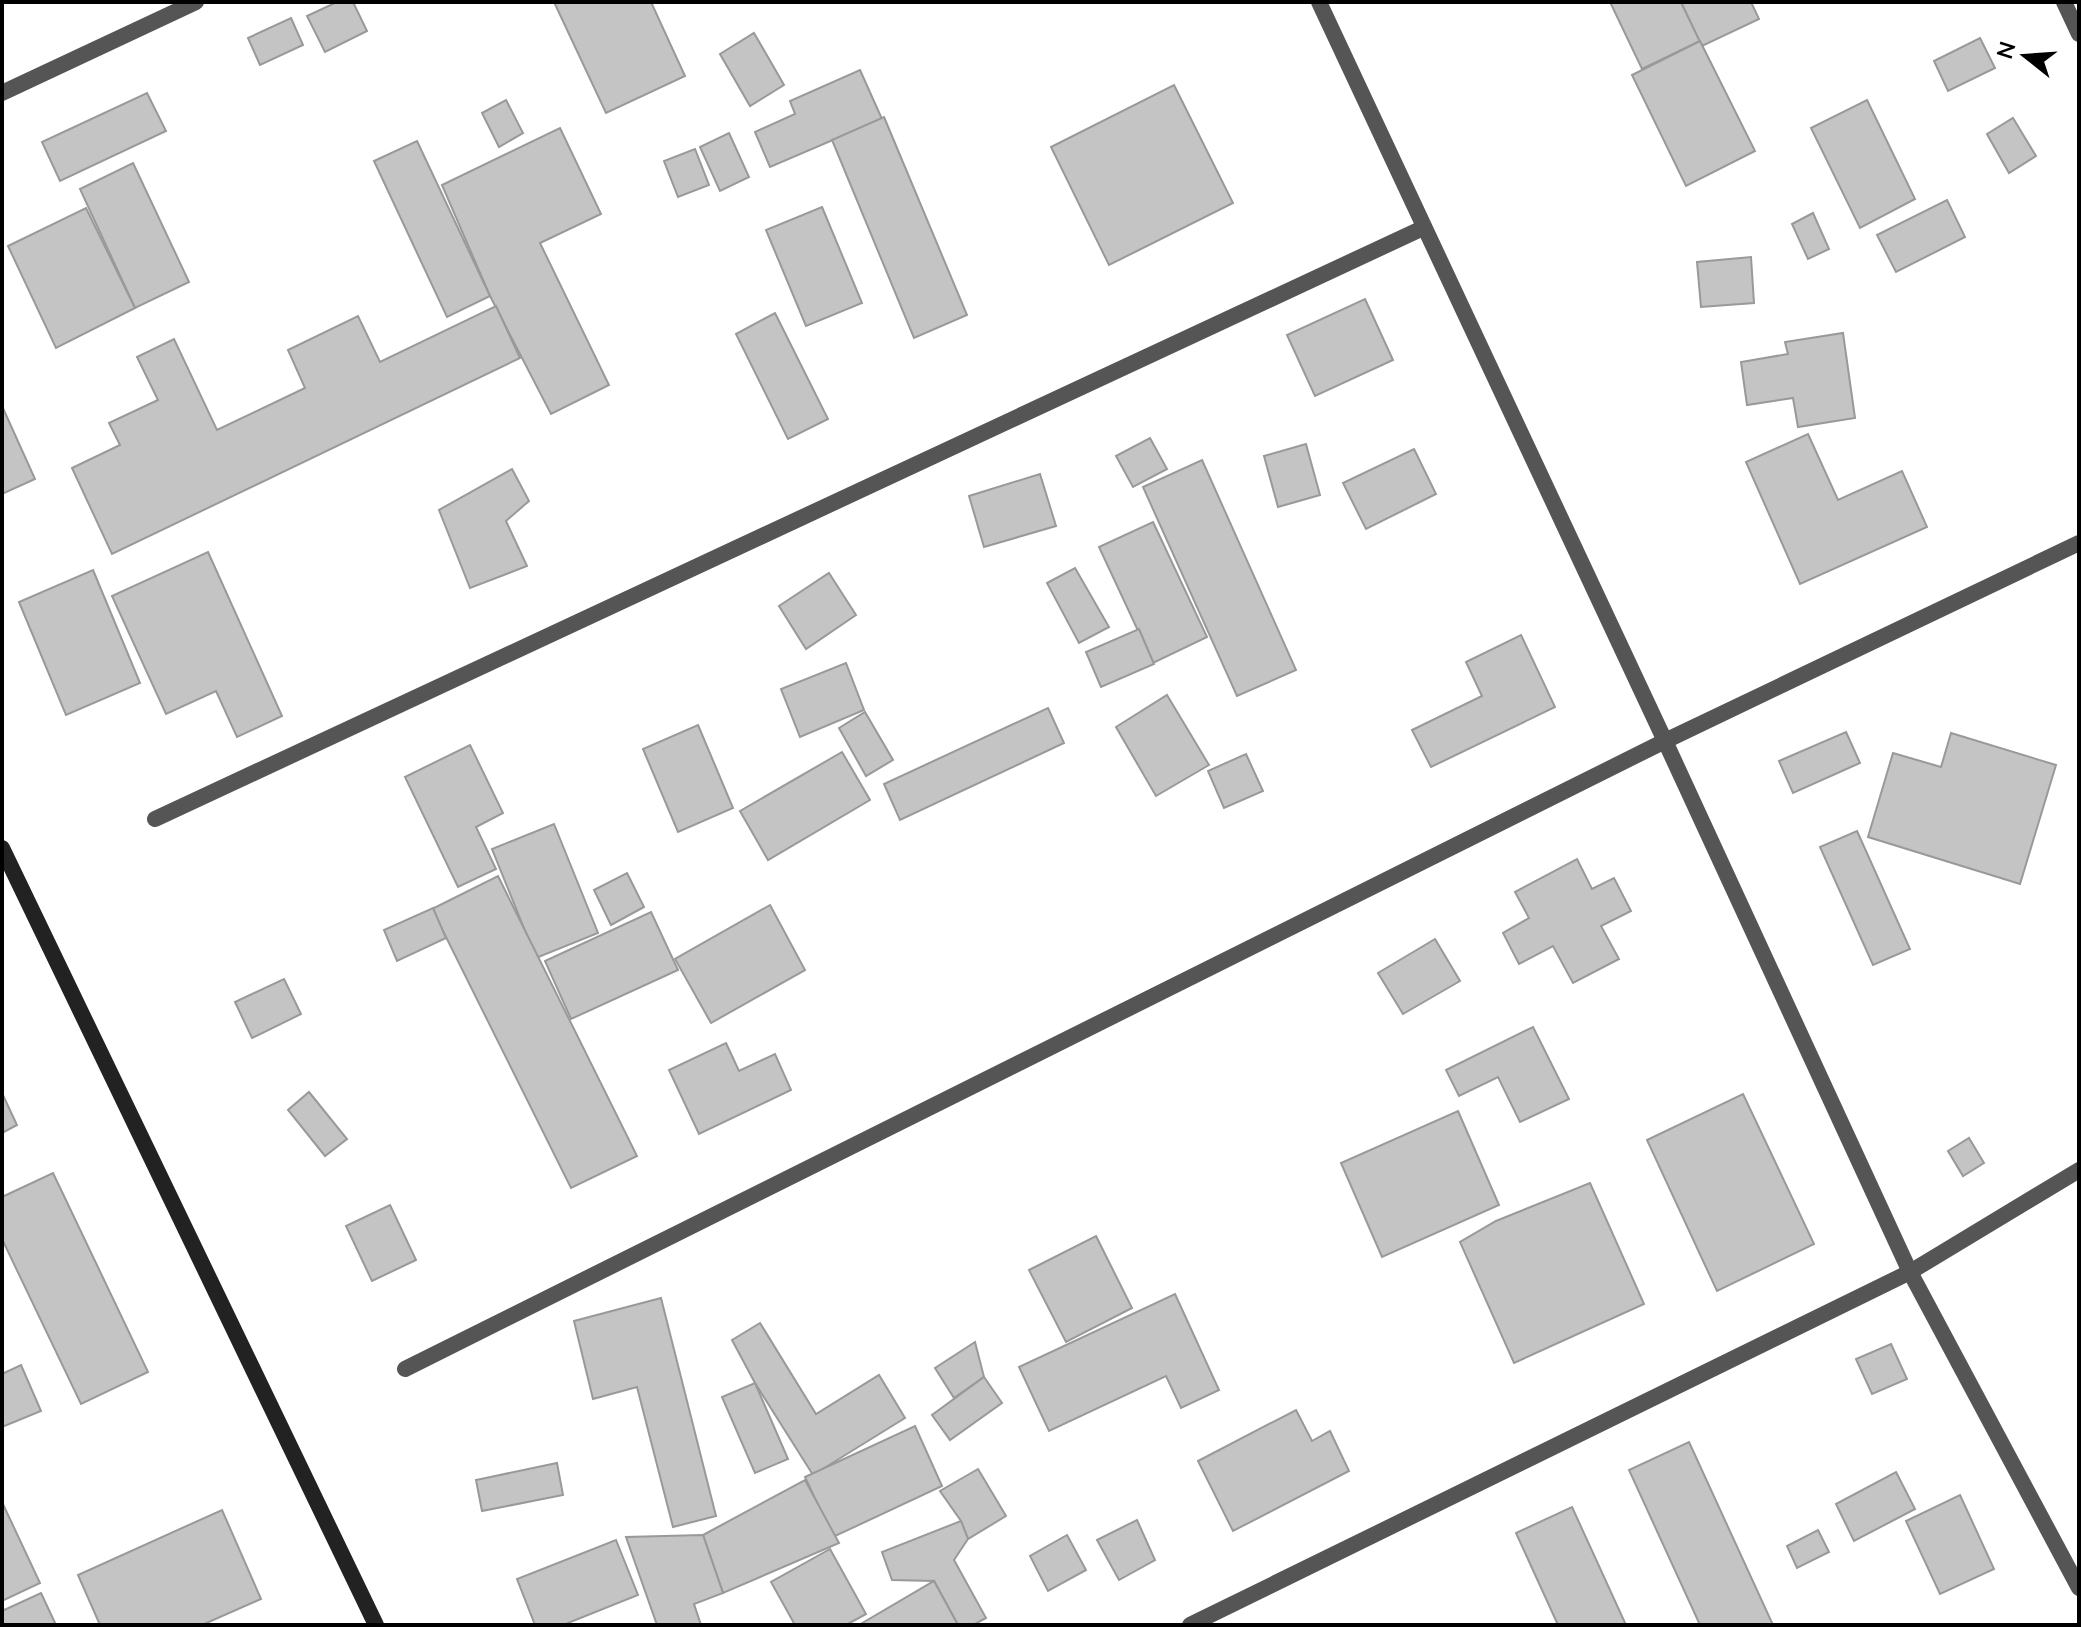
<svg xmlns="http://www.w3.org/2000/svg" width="2081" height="1627" font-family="'Nunito Sans',sans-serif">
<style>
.building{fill:#c4c4c4;stroke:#999;stroke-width:2}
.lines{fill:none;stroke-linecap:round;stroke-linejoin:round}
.street{stroke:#555;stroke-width:16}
.secondary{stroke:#222;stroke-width:16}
</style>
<rect width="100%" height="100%" fill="#fff"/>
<g class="building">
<path d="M 337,2 L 353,2 L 367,31 L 325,52 L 307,16 Z"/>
<path d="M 554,2 L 651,2 L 685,76 L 606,113 Z"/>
<path d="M 1610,2 L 1681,2 L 1700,41 L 1642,69 Z"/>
<path d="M 1681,2 L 1751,2 L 1759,19 L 1702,46 Z"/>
<path d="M 291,18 L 303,45 L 260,65 L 248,38 Z"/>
<path d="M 754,33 L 784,85 L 750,106 L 720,54 Z"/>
<path d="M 1980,38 L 1995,68 L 1948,91 L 1934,61 Z"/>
<path d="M 1700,41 L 1755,151 L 1686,186 L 1632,75 Z"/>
<path d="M 860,70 L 882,119 L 770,167 L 755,132 L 795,114 L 790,101 Z"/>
<path d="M 1174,85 L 1233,203 L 1109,265 L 1051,147 Z"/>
<path d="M 147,93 L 166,131 L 60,181 L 42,142 Z"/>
<path d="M 506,100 L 523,133 L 499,147 L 482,113 Z"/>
<path d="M 1867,100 L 1915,199 L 1860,228 L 1811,128 Z"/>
<path d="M 884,117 L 967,315 L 914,338 L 832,140 Z"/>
<path d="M 2013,118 L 2036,156 L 2009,173 L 1987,134 Z"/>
<path d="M 560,128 L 601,214 L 540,243 L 609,385 L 551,414 L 490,296 L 442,185 Z"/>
<path d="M 729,133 L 749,177 L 720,191 L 700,147 Z"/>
<path d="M 417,141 L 490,296 L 447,317 L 374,161 Z"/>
<path d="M 695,149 L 709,185 L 678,197 L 664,161 Z"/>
<path d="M 133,163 L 189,282 L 135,308 L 80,189 Z"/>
<path d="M 1947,200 L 1965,237 L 1896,272 L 1877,235 Z"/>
<path d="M 822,207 L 862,303 L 806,326 L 766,230 Z"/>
<path d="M 86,208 L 135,308 L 56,348 L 8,246 Z"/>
<path d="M 1813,213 L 1829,249 L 1808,259 L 1792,224 Z"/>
<path d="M 1751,257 L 1754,303 L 1701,307 L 1697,262 Z"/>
<path d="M 1365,299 L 1393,360 L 1315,396 L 1287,335 Z"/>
<path d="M 496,306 L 520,358 L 112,554 L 72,468 L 120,445 L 109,423 L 158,400 L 137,357 L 174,339 L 217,430 L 305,388 L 288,350 L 358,316 L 380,362 Z"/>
<path d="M 775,313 L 828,419 L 788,439 L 736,334 Z"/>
<path d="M 1843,333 L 1855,418 L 1798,427 L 1793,398 L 1747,405 L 1741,362 L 1788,354 L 1785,342 Z"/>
<path d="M 2,406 L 35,479 L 2,494 Z"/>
<path d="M 1808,434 L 1838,500 L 1902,471 L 1927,527 L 1800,584 L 1746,462 Z"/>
<path d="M 1150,438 L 1167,469 L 1133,487 L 1116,456 Z"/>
<path d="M 1306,444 L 1320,495 L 1278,507 L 1264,456 Z"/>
<path d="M 1414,449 L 1436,494 L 1366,529 L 1343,483 Z"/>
<path d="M 1202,460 L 1296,670 L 1237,696 L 1143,487 Z"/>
<path d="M 512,469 L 529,501 L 506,521 L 527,566 L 470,588 L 439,510 Z"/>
<path d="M 1040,474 L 1056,526 L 984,547 L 969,496 Z"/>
<path d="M 1153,522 L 1207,637 L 1153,663 L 1099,547 Z"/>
<path d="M 208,552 L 282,716 L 237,737 L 216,691 L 166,714 L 112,596 Z"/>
<path d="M 1075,568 L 1109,627 L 1079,643 L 1047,583 Z"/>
<path d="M 93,570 L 140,683 L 66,715 L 19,602 Z"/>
<path d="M 829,573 L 856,615 L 806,649 L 779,606 Z"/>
<path d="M 1139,629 L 1154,664 L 1101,687 L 1086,652 Z"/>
<path d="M 1521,635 L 1555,707 L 1431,767 L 1412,730 L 1482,696 L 1466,662 Z"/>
<path d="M 846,663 L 864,710 L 800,737 L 781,689 Z"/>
<path d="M 1167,695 L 1209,765 L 1156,796 L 1116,727 Z"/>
<path d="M 1048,708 L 1064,743 L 900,820 L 884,784 Z"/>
<path d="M 865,712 L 893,760 L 866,776 L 839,728 Z"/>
<path d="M 698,725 L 733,808 L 678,832 L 643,749 Z"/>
<path d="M 1846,732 L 1860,763 L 1793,793 L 1779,761 Z"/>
<path d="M 1951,733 L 2056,765 L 2020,884 L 1868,837 L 1893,753 L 1941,767 Z"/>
<path d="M 470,745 L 503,813 L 476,827 L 496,869 L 458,887 L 405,777 Z"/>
<path d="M 842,752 L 870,800 L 768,860 L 740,811 Z"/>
<path d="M 1246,754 L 1263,791 L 1224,808 L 1208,771 Z"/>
<path d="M 554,824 L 598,933 L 536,958 L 492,849 Z"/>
<path d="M 1857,831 L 1910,949 L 1873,965 L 1820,847 Z"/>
<path d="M 1577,859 L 1592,889 L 1614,878 L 1631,911 L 1601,926 L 1619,959 L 1573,983 L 1553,946 L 1519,964 L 1503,933 L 1529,918 L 1515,892 Z"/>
<path d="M 627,873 L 644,907 L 611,925 L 594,890 Z"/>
<path d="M 498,876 L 637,1156 L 571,1188 L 432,909 Z"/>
<path d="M 770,905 L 805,970 L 711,1023 L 675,959 Z"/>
<path d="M 433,908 L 446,938 L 397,961 L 384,930 Z"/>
<path d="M 651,912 L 678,970 L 571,1019 L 545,961 Z"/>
<path d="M 1435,939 L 1460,981 L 1403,1014 L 1378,973 Z"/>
<path d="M 284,979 L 301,1014 L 252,1038 L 235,1002 Z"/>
<path d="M 1533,1027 L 1569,1099 L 1520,1122 L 1498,1077 L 1459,1096 L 1446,1070 Z"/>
<path d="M 726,1043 L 739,1071 L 775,1054 L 791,1090 L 699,1134 L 669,1070 Z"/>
<path d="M 309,1092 L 347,1139 L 325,1156 L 288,1110 Z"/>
<path d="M 2,1093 L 17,1125 L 2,1133 Z"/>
<path d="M 1743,1094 L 1814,1244 L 1717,1291 L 1647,1140 Z"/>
<path d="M 1458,1111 L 1499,1205 L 1382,1257 L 1341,1163 Z"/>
<path d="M 1969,1138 L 1984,1163 L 1963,1176 L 1948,1151 Z"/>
<path d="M 53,1173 L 148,1372 L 81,1404 L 2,1239 L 2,1197 Z"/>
<path d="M 1590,1183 L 1644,1304 L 1514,1363 L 1460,1242 L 1496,1221 Z"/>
<path d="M 390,1205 L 416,1260 L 372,1281 L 346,1226 Z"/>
<path d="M 1096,1236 L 1132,1308 L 1066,1342 L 1029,1270 Z"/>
<path d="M 1175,1294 L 1219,1390 L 1181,1408 L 1166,1376 L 1049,1431 L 1019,1367 Z"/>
<path d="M 661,1298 L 716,1516 L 673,1527 L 637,1387 L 593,1399 L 574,1321 Z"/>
<path d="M 760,1323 L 816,1414 L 879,1375 L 905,1418 L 813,1475 L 755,1383 L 732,1340 Z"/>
<path d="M 975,1342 L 984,1377 L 954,1398 L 935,1368 Z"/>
<path d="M 1891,1344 L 1907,1379 L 1872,1394 L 1856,1359 Z"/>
<path d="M 21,1365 L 41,1411 L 2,1427 L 2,1374 Z"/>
<path d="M 984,1377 L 1002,1403 L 950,1440 L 932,1415 Z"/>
<path d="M 755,1383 L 788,1459 L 755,1473 L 722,1397 Z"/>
<path d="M 1296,1410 L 1312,1441 L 1330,1431 L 1349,1471 L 1233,1531 L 1198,1461 Z"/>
<path d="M 915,1426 L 942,1486 L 833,1537 L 805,1477 Z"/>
<path d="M 1689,1442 L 1773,1625 L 1700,1625 L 1629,1470 Z"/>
<path d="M 557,1463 L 563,1495 L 482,1511 L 476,1480 Z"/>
<path d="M 978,1469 L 1006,1516 L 968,1539 L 961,1521 L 940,1491 Z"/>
<path d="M 1896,1472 L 1915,1509 L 1854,1541 L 1836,1504 Z"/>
<path d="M 805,1480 L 839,1543 L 723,1593 L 703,1535 Z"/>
<path d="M 1960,1495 L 1994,1569 L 1940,1594 L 1906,1521 Z"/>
<path d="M 2,1502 L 40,1583 L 2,1601 Z"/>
<path d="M 1572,1507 L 1626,1625 L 1558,1625 L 1516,1533 Z"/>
<path d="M 222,1510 L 261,1599 L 202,1625 L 100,1625 L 78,1575 Z"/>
<path d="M 1137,1520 L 1155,1560 L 1119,1580 L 1097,1540 Z"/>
<path d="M 961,1521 L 968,1539 L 954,1560 L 986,1618 L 973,1625 L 958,1625 L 934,1581 L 892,1580 L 882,1552 Z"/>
<path d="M 1818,1530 L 1829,1552 L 1797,1568 L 1787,1546 Z"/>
<path d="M 703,1535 L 723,1593 L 694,1604 L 701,1625 L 657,1625 L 626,1537 Z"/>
<path d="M 1067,1535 L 1086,1570 L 1048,1591 L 1030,1556 Z"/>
<path d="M 616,1540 L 638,1595 L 563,1625 L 535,1625 L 517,1579 Z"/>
<path d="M 830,1549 L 866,1614 L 846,1625 L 795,1625 L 771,1582 Z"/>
<path d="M 934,1581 L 958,1625 L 859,1625 Z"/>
<path d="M 41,1593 L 56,1625 L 2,1625 L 2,1611 Z"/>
</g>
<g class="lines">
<g class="street">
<path d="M 1319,2 L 1665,741 L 1910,1272 L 2079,1588"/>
<path d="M 2064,2 L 2079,34"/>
<path d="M 2,93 L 196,2"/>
<path d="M 155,819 L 1423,228"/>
<path d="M 405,1369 L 1665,741 L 2079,543"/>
<path d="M 1190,1625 L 1910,1272 L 2079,1170"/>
</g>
<path class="secondary" d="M 2,848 L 376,1625"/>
</g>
<rect width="2081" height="1627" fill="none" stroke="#000000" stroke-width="8"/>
<g transform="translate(2025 56) rotate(287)" stroke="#ffffff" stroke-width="6" paint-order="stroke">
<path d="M0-6L14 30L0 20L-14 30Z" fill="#000000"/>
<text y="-12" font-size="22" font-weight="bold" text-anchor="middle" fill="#000000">N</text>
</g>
</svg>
